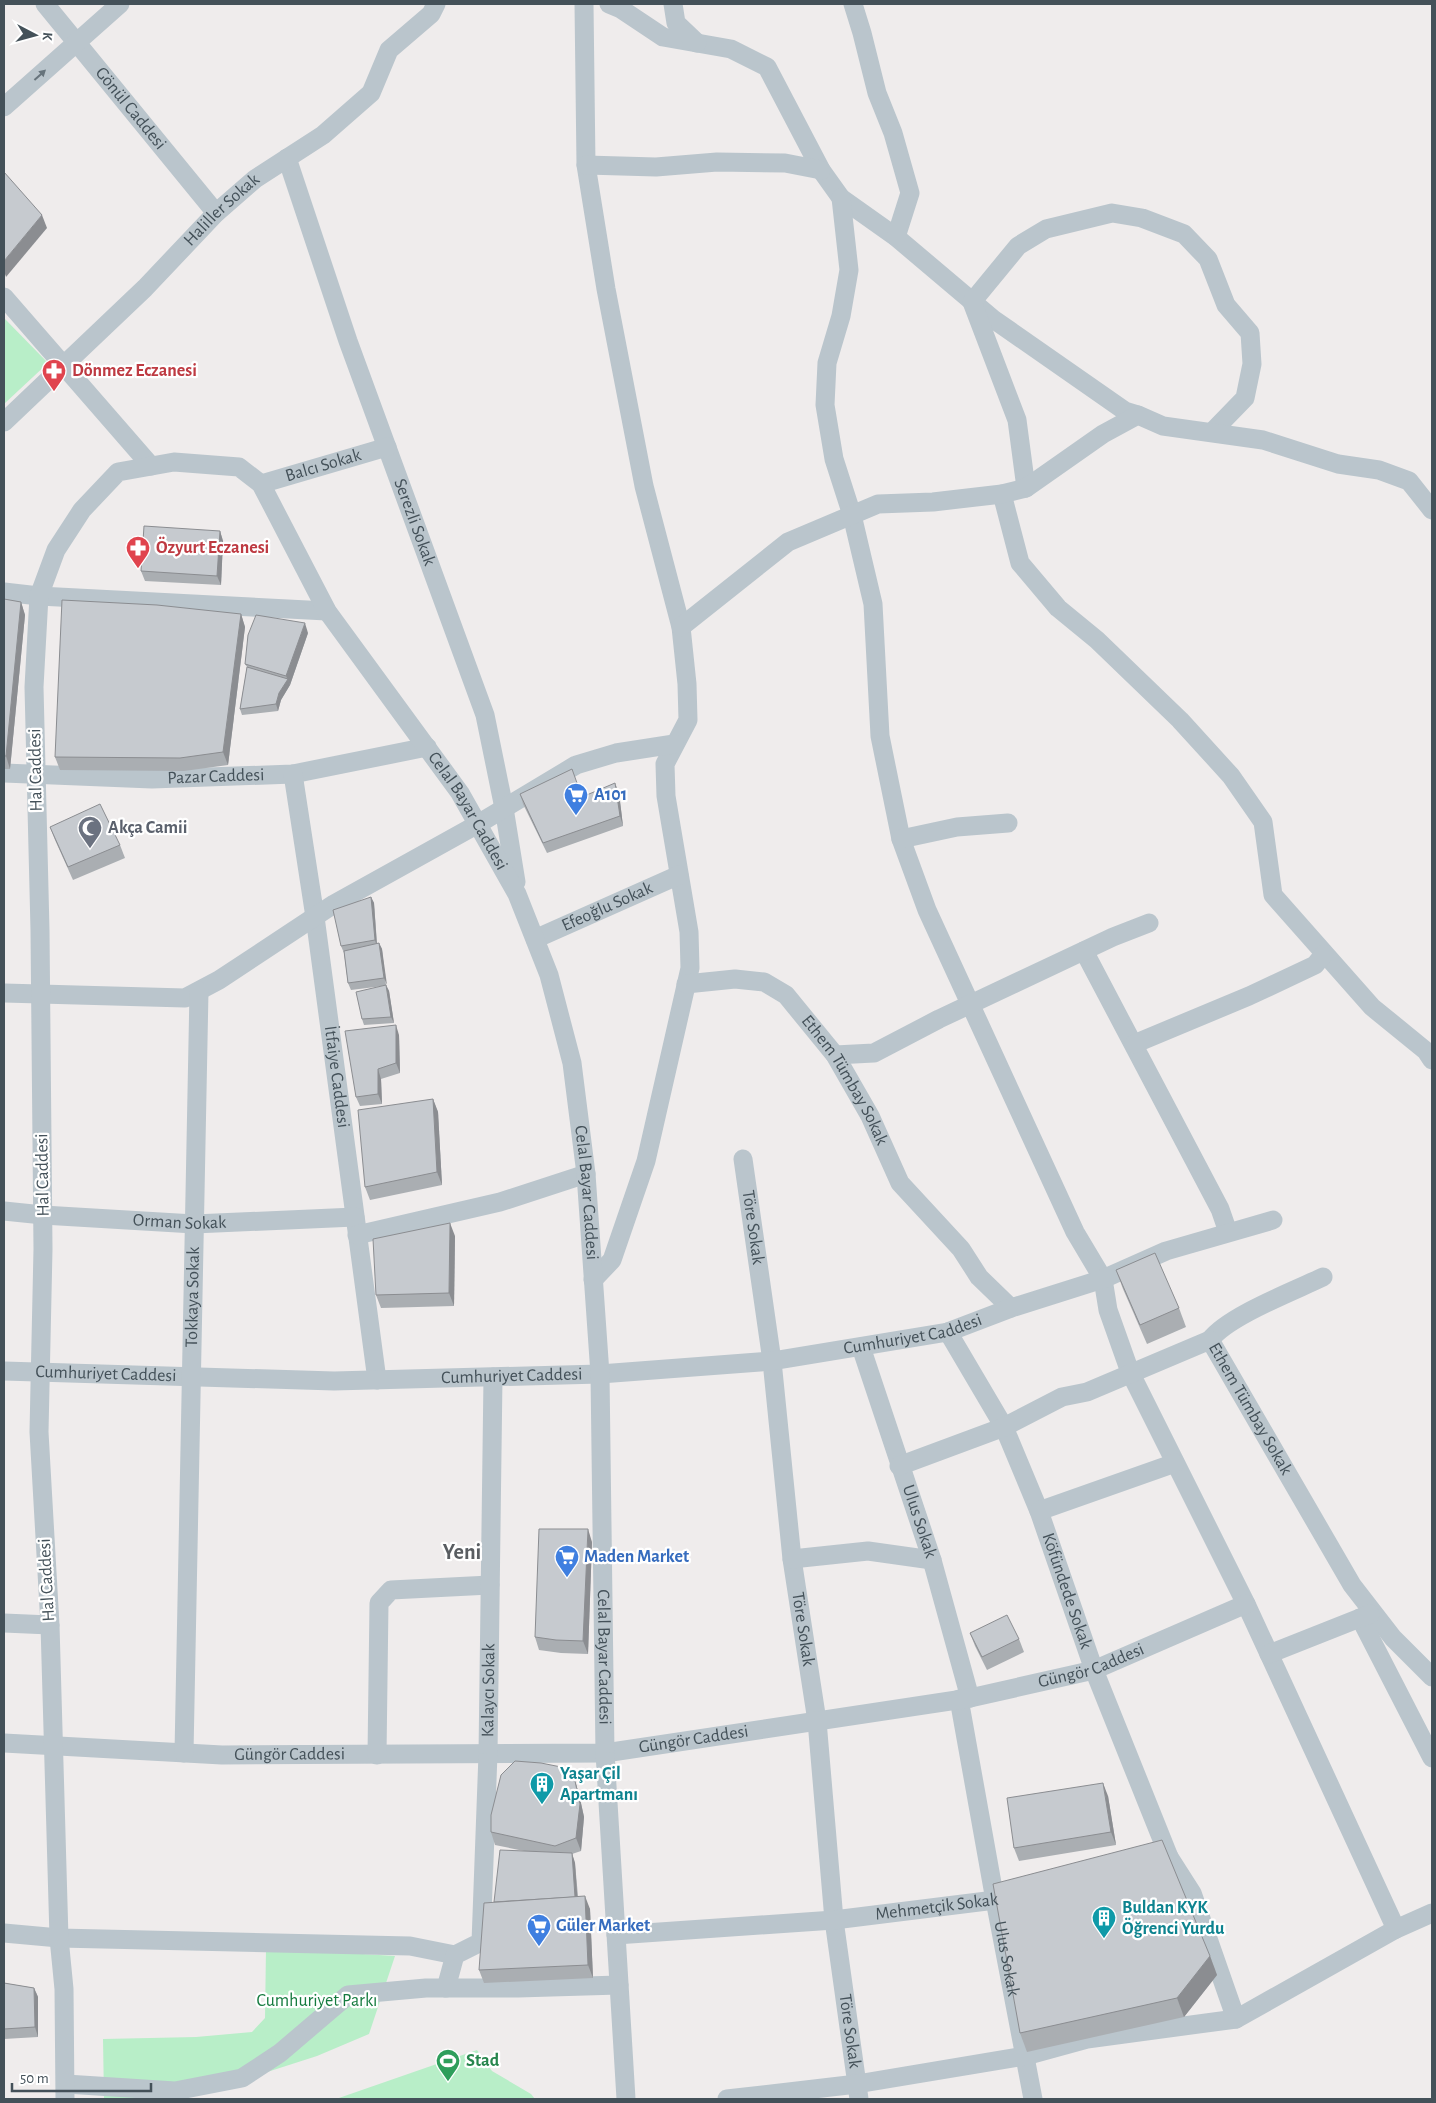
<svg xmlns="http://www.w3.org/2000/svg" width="1436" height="2103" font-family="'Alegreya Sans',sans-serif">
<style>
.green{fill:#b8eec8}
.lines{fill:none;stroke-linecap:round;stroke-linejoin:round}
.minor{stroke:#bac5cc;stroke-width:19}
.wall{fill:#aaaeb2}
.shaded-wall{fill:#8b8d91}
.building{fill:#c6cacf;stroke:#8b8d91}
.oneway{fill:#67747c}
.labels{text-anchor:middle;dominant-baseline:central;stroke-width:4.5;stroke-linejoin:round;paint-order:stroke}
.street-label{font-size:18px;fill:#445159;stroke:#fff}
.health-label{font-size:18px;font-weight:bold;fill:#be3a42;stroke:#fff;text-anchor:start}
.shop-label{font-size:18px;font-weight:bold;fill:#366cbe;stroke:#fff;text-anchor:start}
.worship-label{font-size:18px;font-weight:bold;fill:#5b616d;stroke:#fff;text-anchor:start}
.culture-label{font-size:18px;font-weight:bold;fill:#0d838f;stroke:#fff;text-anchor:start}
.park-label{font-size:18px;fill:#157b3f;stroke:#fff}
.leisure-label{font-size:18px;font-weight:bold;fill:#27864d;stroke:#fff;text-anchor:start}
.district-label{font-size:22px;font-weight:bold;fill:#595d61;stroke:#fff}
</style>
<rect width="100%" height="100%" fill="#efecec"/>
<g class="green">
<path d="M 4,318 L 48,363 L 4,404 Z"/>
<path d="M 266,1948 L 395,1956 L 369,2034 L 317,2056 L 183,2099 L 104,2099 L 103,2039 L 196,2037 L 252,2032 L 265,2018 Z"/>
<path d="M 477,2050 L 492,2071 L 531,2094 L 535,2099 L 336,2099 Z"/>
</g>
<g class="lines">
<g class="minor">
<path id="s1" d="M 45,4 L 216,213"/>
<path d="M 584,4 L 586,165 L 606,289 L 644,486 L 681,627 L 687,684 L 688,720 L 665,764 L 666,796 L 689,932 L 690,968 L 646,1161 L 612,1260 L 593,1280"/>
<path d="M 609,4 L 621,9 L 663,37 L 731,49 L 767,67 L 821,170 L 841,198 L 896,237 L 993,319 L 1125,411 L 1138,415"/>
<path d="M 673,4 L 676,23 L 697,43"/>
<path d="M 853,4 L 862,33 L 877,93 L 893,133 L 910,193 L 896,237"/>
<path d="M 4,107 L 120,4"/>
<path id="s2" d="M 287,158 L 348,341 L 485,715 L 504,808 L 516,882"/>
<path d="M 586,165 L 656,167 L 717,162 L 785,163 L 821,170"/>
<path d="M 841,198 L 849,270 L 841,316 L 827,363 L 825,405 L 834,459 L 852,515 L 873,604 L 880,736 L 901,839 L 927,910 L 1075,1232 L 1103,1279 L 1108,1310 L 1130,1372 L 1246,1604 L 1396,1929"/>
<path d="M 4,297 L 151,466"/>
<path id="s3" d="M 4,422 L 145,288 L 216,213 L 255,179 L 323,135 L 371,93 L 389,50 L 431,14 L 436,4"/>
<path id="s4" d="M 261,484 L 387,447"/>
<path d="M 1026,488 L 1017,420 L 972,302 L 1018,246 L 1046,229 L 1112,213 L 1142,218 L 1184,234 L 1208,259 L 1226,305 L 1250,333 L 1252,364 L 1245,398 L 1212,432"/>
<path d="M 1002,494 L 1020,563 L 1058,608 L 1097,640 L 1180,720 L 1231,776 L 1263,822 L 1273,895 L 1372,1007 L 1426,1051 L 1432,1060"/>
<path d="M 4,592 L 39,596 L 327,611"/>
<path d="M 681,627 L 788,542 L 878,504 L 933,502 L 1002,494 L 1026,488 L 1103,434 L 1138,415 L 1163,426 L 1263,440 L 1338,464 L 1379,470 L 1409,481 L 1432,510"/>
<path id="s5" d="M 4,773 L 152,779 L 293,774 L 427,747"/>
<path id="s6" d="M 293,774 L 315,917 L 377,1380"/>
<path d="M 901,839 L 957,827 L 1008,823"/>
<path id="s7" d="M 535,939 L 679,875"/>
<path d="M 1084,951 L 1220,1209 L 1228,1232"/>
<path id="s8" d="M 686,984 L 735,979 L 764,982 L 786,995 L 835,1055 L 870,1116 L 900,1183 L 961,1249 L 979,1277 L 1011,1308"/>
<path d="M 4,993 L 185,998 L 219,980 L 334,904 L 478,824 L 576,765 L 616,753 L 674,744"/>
<path d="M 1134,1044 L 1249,996 L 1315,965 L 1324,954"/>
<path d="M 835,1055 L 874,1053 L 939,1019 L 1113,937 L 1149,923"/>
<path id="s9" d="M 743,1159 L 772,1361 L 792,1559 L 817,1721 L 834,1920 L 859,2099"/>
<path id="s10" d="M 4,1211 L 43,1215 L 194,1224 L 355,1217"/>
<path d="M 357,1235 L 500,1202 L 586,1174"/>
<path id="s11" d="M 948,1332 L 1004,1427 L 1039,1511 L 1094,1670 L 1169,1857"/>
<path d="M 1210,1340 C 1228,1316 1294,1291 1323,1277"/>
<path id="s12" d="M 861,1347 L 932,1560 L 970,1698"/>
<path id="s13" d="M 4,1371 L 334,1381 L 600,1374 L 772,1361 L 948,1332 L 1011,1308 L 1103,1279 L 1166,1251 L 1273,1220"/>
<path id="s14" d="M 899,1466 L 1004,1427 L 1062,1397 L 1087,1392 L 1210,1340 L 1352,1585 L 1393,1638 L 1432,1677"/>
<path d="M 1039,1511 L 1175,1463"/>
<path d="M 792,1559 L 868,1551 L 932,1560"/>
<path d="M 1360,1618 L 1432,1758"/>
<path d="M 4,1623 L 50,1625"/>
<path d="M 1269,1654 L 1370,1614"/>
<path id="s15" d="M 959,1699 L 995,1900 L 1033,2099"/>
<path id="s16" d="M 4,1743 L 222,1755 L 605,1753 L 970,1698 L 1094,1670 L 1246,1604"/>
<path id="s17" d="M 184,1753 L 199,991"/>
<path d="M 377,1755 L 379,1603 L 391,1590 L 490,1585"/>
<path d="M 1144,1863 L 1169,1857 L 1192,1893 L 1236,2019"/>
<path d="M 4,1933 L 59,1938 L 410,1946 L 455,1955"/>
<path id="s18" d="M 616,1935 L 834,1920 L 995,1900 L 1020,1894"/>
<path id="s19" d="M 446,1988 L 455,1955 L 481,1942 L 488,1754 L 493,1377"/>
<path d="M 66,2084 L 175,2091 L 242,2078 L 280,2053 L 348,1995 L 426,1988 L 518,1988 L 619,1985"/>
<path id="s20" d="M 65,2099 L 64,1989 L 59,1938 L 50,1625 L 39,1432 L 43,1249 L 40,930 L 34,687 L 39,596 L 56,550 L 82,510 L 118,472 L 174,462 L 239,467 L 261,484 L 327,611 L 460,793 L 517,894 L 549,975 L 572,1063 L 586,1174 L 600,1374 L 605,1753 L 626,2099"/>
<path d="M 727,2099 L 857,2084 L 1025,2056 L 1087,2039 L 1236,2019 L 1396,1929 L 1432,1913"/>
</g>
</g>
<g class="wall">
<path d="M 220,531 L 223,541 L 221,585 L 145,581 L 141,571 Z"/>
<path d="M 4,599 L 21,602 L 25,615 L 10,769 L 4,769 Z"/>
<path d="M 241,614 L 245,627 L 228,765 L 184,771 L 60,770 L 55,757 Z"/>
<path d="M 308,633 L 290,685 L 281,700 L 278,711 L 242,715 L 240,709 L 247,667 L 245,664 Z"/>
<path d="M 619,793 L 623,826 L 547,853 L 523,804 L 520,794 L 582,797 Z"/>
<path d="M 50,827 L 120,845 L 125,858 L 73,880 L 55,840 Z"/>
<path d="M 371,897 L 374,903 L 377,943 L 379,943 L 382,949 L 386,985 L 389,991 L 394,1023 L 364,1025 L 362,1019 L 383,986 L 351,990 L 348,983 L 344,953 L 341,946 Z"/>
<path d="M 399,1035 L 400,1073 L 381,1079 L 382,1104 L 360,1106 L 356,1097 Z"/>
<path d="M 433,1099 L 438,1112 L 442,1185 L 370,1200 L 365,1187 Z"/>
<path d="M 455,1236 L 454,1306 L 381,1308 L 376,1295 Z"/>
<path d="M 1116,1270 L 1179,1308 L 1186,1327 L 1147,1344 L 1123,1289 Z"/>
<path d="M 592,1542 L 588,1654 L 561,1653 L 539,1650 L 535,1637 Z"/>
<path d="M 970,1633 L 1019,1639 L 1024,1652 L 987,1670 L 975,1646 Z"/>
<path d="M 575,1781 L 579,1794 L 584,1817 L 581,1851 L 572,1854 L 575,1863 L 578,1896 L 590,1909 L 593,1978 L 484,1983 L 479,1970 L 524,1851 L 495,1845 L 491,1832 Z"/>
<path d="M 1108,1796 L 1116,1845 L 1019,1861 L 1014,1848 Z"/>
<path d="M 1210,1956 L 1217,1975 L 1184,2017 L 1027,2052 L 1020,2033 Z"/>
<path d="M 4,1983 L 34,1988 L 38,1997 L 38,2037 L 4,2039 Z"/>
</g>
<g class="shaded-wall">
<path d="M 42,215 L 47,228 L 6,277 L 4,271 L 4,261 Z"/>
<path d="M 220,531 L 223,541 L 221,585 L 217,576 Z"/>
<path d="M 21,602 L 25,615 L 10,769 L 6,756 Z"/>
<path d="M 241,614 L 245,627 L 228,765 L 223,752 Z"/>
<path d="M 305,623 L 308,633 L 290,685 L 286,676 Z"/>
<path d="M 288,679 L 290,685 L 281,700 L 278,711 L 276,704 L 279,693 Z"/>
<path d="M 615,783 L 619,793 L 623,826 L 620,816 Z"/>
<path d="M 371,897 L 374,903 L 377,947 L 375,940 Z"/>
<path d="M 379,943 L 382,949 L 387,985 L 384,978 Z"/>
<path d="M 386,985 L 389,991 L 394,1023 L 391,1017 Z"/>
<path d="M 396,1025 L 399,1035 L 400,1073 L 396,1063 Z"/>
<path d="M 378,1069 L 381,1079 L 382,1104 L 378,1094 Z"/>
<path d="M 433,1099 L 438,1112 L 442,1185 L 437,1172 Z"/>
<path d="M 450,1223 L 455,1236 L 454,1306 L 449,1293 Z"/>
<path d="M 588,1529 L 592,1542 L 588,1654 L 583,1641 Z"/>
<path d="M 575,1781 L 579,1794 L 584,1817 L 581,1851 L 576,1838 Z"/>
<path d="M 1103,1783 L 1108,1796 L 1116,1845 L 1111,1832 Z"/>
<path d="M 572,1853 L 575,1863 L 578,1907 L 575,1897 Z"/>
<path d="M 585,1896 L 590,1909 L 593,1978 L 588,1965 Z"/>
<path d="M 1210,1956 L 1217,1975 L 1184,2017 L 1177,1998 Z"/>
<path d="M 34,1988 L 38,1997 L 38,2037 L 35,2027 Z"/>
</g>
<g class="building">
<path d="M 4,172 L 42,215 L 4,261 Z"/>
<path d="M 144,526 L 220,531 L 217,576 L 141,571 Z"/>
<path d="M 4,599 L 21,602 L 6,756 L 4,756 Z"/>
<path d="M 62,600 L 157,605 L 241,614 L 223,752 L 180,758 L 55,757 Z"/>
<path d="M 256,615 L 305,623 L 286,676 L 245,664 L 248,635 Z"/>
<path d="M 247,667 L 288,679 L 279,693 L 276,704 L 240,709 Z"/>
<path d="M 572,769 L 582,797 L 615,783 L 620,816 L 543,843 L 520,794 Z"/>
<path d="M 100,804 L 120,845 L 68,867 L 50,827 Z"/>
<path d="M 371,897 L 375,940 L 341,946 L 333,910 Z"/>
<path d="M 379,943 L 384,978 L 348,983 L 344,951 Z"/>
<path d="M 386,985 L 391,1017 L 362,1019 L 356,992 Z"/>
<path d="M 396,1025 L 396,1063 L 378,1069 L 378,1094 L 356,1097 L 345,1031 Z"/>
<path d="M 433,1099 L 437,1172 L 365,1187 L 358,1110 Z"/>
<path d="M 450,1223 L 449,1293 L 376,1295 L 373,1239 Z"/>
<path d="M 1155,1253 L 1179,1308 L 1140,1325 L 1116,1270 Z"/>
<path d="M 539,1529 L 588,1529 L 583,1641 L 556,1640 L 535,1637 Z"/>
<path d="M 1007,1615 L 1019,1639 L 982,1657 L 970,1633 Z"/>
<path d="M 515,1761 L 541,1763 L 561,1767 L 575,1781 L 580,1804 L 576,1838 L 555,1846 L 491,1832 L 491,1815 L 501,1775 Z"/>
<path d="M 1103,1783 L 1111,1832 L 1014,1848 L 1007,1798 Z"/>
<path d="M 1162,1840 L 1210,1956 L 1177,1998 L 1020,2033 L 993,1884 Z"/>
<path d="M 500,1850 L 572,1853 L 575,1897 L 494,1902 Z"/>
<path d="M 585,1896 L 588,1965 L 479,1970 L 484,1903 Z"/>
<path d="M 4,1983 L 34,1988 L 35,2027 L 4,2029 Z"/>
</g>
<defs><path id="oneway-solid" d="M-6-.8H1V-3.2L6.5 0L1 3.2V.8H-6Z" transform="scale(1.25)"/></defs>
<use class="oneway" href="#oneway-solid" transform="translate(40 75) rotate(-42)"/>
<defs>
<symbol id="pharmacy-pin" viewBox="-11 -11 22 30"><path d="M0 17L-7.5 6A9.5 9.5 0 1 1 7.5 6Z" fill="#e0444e" stroke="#fff"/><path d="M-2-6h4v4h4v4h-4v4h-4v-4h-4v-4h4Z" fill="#fff"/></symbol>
<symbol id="supermarket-pin" viewBox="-11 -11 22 30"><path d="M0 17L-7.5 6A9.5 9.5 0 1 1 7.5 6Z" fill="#3f7fe0" stroke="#fff"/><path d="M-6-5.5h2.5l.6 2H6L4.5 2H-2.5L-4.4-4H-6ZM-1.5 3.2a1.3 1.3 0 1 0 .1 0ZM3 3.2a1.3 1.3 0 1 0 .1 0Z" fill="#fff"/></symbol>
<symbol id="mosque-pin" viewBox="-11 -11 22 30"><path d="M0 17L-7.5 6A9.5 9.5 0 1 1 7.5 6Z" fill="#6b7280" stroke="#fff"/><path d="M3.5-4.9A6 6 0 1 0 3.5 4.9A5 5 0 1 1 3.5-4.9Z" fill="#fff"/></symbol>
<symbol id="building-pin" viewBox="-11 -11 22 30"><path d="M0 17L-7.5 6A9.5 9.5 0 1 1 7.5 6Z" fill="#0f9aa8" stroke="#fff"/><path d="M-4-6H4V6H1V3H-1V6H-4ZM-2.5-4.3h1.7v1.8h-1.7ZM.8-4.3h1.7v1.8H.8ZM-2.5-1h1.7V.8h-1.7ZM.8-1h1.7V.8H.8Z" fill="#fff"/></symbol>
<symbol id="stadium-pin" viewBox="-11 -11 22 30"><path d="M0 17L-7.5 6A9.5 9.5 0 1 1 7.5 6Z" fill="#2e9e5b" stroke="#fff"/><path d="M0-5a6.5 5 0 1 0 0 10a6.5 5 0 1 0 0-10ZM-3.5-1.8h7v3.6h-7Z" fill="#fff"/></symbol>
</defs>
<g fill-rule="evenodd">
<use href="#pharmacy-pin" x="40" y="357" width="28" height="38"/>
<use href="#pharmacy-pin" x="124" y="534" width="28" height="38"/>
<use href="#supermarket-pin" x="562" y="781" width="28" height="38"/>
<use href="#mosque-pin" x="76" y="814" width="28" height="38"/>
<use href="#supermarket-pin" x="553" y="1543" width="28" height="38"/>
<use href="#building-pin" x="528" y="1770" width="28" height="38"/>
<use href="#building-pin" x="1090" y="1904" width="28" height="38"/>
<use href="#supermarket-pin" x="525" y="1912" width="28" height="38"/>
<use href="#stadium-pin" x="434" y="2047" width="28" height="38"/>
</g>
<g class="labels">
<g class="street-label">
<text stroke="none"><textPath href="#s1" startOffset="135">Gönül Caddesi</textPath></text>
<text stroke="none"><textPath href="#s3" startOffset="304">Haliller Sokak</textPath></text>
<text stroke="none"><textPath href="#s4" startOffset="65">Balcı Sokak</textPath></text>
<text stroke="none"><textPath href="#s2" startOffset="386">Serezli Sokak</textPath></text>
<text transform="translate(36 770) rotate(-91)">Hal Caddesi</text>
<text stroke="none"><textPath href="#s5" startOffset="212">Pazar Caddesi</textPath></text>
<text stroke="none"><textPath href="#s20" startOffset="2191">Celal Bayar Caddesi</textPath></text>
<text stroke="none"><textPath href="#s7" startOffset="79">Efeoğlu Sokak</textPath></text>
<text stroke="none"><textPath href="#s6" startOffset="306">İtfaiye Caddesi</textPath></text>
<text stroke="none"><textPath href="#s8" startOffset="208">Ethem Tümbay Sokak</textPath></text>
<text transform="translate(43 1175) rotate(-91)">Hal Caddesi</text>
<text stroke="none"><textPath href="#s20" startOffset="2596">Celal Bayar Caddesi</textPath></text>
<text stroke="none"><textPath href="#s10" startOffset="176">Orman Sokak</textPath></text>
<text stroke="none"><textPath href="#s9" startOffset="69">Töre Sokak</textPath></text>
<text stroke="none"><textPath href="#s17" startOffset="456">Tokkaya Sokak</textPath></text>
<text stroke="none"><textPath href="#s13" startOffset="912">Cumhuriyet Caddesi</textPath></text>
<text stroke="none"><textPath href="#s13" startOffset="102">Cumhuriyet Caddesi</textPath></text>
<text stroke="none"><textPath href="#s13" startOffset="508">Cumhuriyet Caddesi</textPath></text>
<text stroke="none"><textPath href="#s14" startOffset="416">Ethem Tümbay Sokak</textPath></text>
<text stroke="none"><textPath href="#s12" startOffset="184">Ulus Sokak</textPath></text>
<text transform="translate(47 1580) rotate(-93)">Hal Caddesi</text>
<text stroke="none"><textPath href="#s11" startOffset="286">Köfündede Sokak</textPath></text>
<text stroke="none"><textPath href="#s9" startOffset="474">Töre Sokak</textPath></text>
<text stroke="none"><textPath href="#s20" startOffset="3061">Celal Bayar Caddesi</textPath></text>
<text stroke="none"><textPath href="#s16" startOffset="1096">Güngör Caddesi</textPath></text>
<text stroke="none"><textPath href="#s19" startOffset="315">Kalaycı Sokak</textPath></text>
<text stroke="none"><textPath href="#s16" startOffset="691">Güngör Caddesi</textPath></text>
<text stroke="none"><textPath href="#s16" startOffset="286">Güngör Caddesi</textPath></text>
<text stroke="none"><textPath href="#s18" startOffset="322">Mehmetçik Sokak</textPath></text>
<text stroke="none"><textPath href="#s15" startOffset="264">Ulus Sokak</textPath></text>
<text stroke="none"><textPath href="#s9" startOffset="879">Töre Sokak</textPath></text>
</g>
<g class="health-label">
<text x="72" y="371">Dönmez Eczanesi</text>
<text x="156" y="548">Özyurt Eczanesi</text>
</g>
<g class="shop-label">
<text x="594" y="795">A101</text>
<text x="584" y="1557">Maden Market</text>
<text x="556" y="1926">Güler Market</text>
</g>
<g class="worship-label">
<text x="108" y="828">Akça Camii</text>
</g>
<g class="culture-label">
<text x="560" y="1774">Yaşar Çil<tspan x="560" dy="21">Apartmanı</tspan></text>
<text x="1122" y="1908">Buldan KYK<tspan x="1122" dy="21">Öğrenci Yurdu</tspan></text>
</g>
<g class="park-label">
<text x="317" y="2001">Cumhuriyet Parkı</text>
</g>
<g class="leisure-label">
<text x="466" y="2061">Stad</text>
</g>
<g class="district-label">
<text x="462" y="1552">Yeni</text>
</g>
</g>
<rect width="1436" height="2103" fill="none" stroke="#445159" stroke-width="10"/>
<g transform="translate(35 35) rotate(96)" stroke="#ffffff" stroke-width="4" paint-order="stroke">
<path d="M0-4L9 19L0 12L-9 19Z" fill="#445159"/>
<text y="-8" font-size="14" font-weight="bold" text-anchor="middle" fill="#445159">K</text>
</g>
<path d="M12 2083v8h139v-8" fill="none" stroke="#445159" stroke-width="2.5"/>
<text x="20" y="2083" font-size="15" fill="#445159" stroke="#ffffff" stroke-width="4" paint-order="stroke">50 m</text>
</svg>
